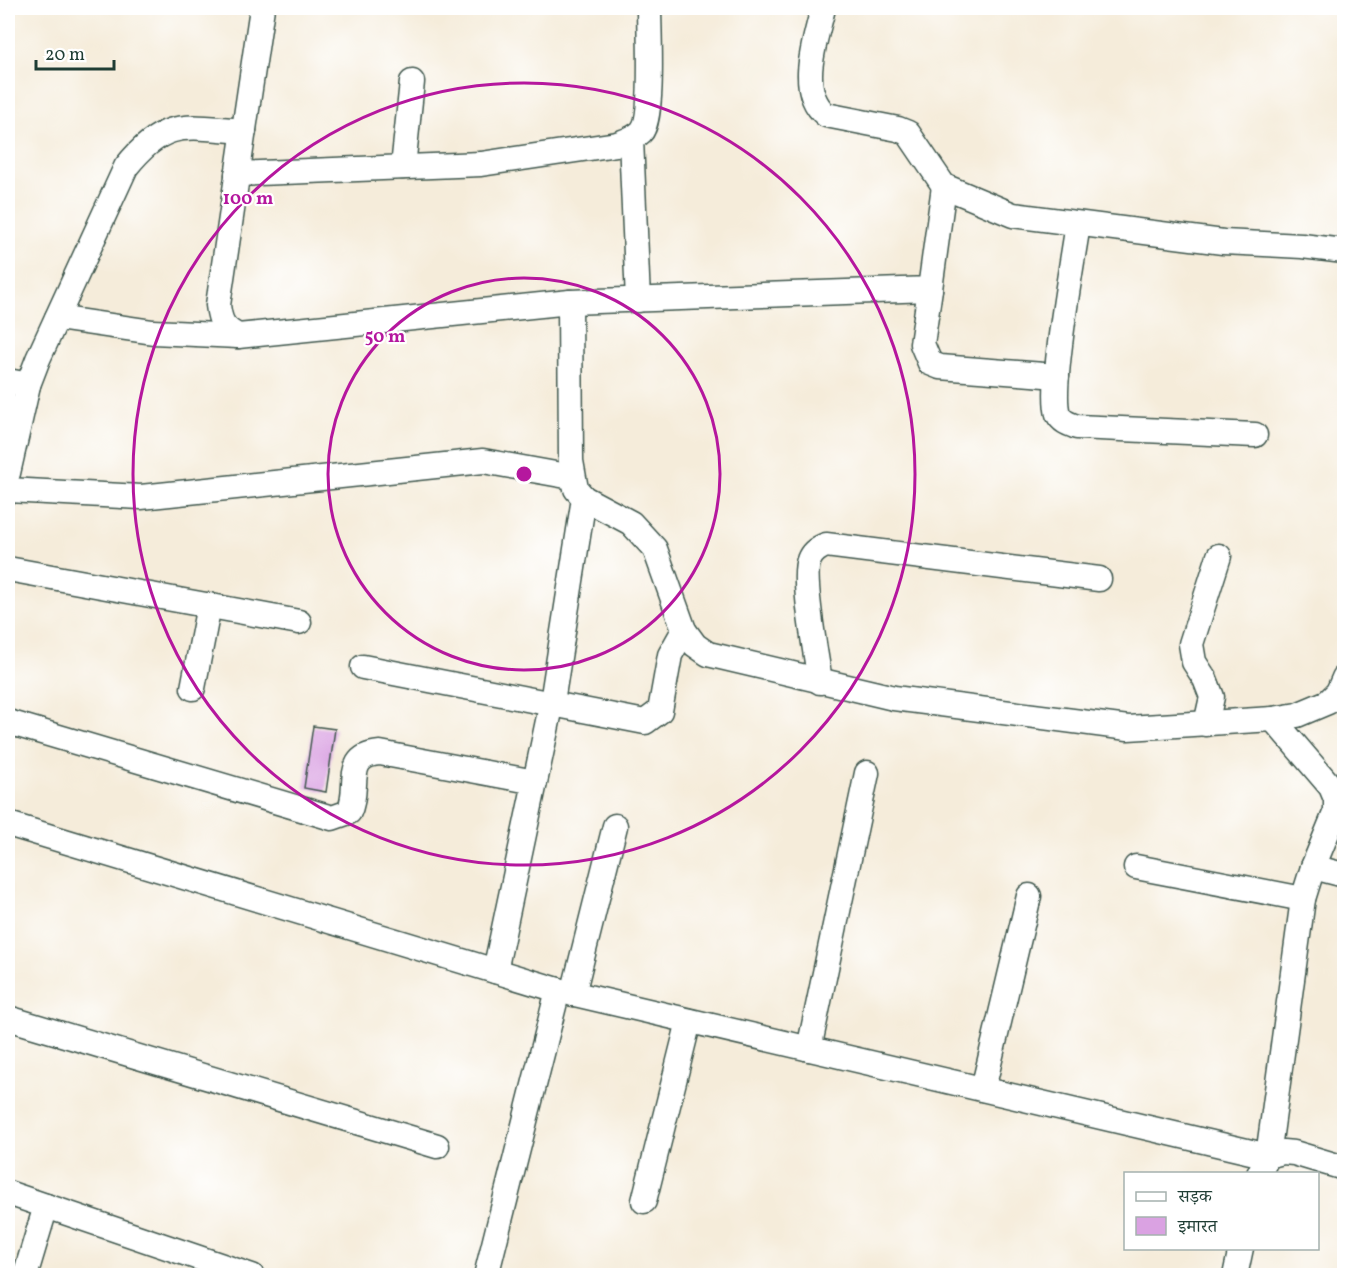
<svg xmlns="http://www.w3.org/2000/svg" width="1352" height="1283" font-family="Vollkorn,'Noto Serif Devanagari',serif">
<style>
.building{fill:#daa2e2}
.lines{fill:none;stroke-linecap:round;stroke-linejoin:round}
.minor-casing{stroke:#3f574d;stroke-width:27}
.minor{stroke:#fff;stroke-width:24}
.ring{fill:none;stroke:#b5179e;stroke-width:3}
.centre{fill:#b5179e;stroke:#fff;stroke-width:3}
.ring-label{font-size:18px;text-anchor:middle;font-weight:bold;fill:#b5179e;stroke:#fff;stroke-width:4.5;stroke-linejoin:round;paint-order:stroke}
</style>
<rect width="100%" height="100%" fill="#fff"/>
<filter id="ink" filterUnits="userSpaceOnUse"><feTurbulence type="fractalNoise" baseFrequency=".0167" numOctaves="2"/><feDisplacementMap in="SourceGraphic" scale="12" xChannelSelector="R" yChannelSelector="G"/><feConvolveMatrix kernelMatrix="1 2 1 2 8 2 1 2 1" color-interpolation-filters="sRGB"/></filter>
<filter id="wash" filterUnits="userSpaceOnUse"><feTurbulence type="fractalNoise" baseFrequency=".008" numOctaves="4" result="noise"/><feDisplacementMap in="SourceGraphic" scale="24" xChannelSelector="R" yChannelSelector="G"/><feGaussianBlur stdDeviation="1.35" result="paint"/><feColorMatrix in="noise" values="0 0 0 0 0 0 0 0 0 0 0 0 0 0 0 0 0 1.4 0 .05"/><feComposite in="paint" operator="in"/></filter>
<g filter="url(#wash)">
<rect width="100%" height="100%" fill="#f5ecda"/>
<g id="blocks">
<path class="building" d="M 313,726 L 335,729 L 326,792 L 304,788 Z"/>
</g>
</g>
<g filter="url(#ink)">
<use href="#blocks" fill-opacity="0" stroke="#3f574d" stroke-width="1.5"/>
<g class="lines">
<defs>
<g id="minor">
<path d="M 262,8 L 218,305 C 220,322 223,328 238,336 L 570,302 L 930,289 L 944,186 L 1013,215 L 1223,242 L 1302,246 L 1344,251"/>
<path d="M 823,8 C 816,40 796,90 826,115 L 898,129 L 908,133 L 944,186"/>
<path d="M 631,139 L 638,300"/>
<path d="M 403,167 L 412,82"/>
<path d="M 237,174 L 481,164 L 617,144 C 625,141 635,138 641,132 C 654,119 649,30 649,8"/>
<path d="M 1078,224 C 1073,259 1049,387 1058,414 C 1062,422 1069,424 1077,427 L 1255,435"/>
<path d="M 930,289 L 922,344 L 930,363 L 940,367 L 1057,376"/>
<path d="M 570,302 L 571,461 L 576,489 L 584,498 L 631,523 L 655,549 L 684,630 L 695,645 L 708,654 L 894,698 L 1128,728 L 1273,719 L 1297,715 L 1328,702 L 1338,692 L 1344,678"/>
<path d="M 57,318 L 153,332 L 238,336"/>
<path d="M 8,381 L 28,385"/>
<path d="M 8,473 L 28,385 L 38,359 L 126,167 C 166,117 186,127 244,131"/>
<path d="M 8,490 L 141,497 L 483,461 L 572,477"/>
<path d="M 8,569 L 299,622"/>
<path d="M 363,667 L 645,722 L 660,711 L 670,655 L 684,630"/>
<path d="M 820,682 C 817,659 801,577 809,560 C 812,552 818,548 826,545 L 1099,579"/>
<path d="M 193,688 L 209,605"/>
<path d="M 8,722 L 332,818 L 349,812 C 361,787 342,756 380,753 L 535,782"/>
<path d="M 1206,724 L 1212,697 L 1205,679 L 1194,662 L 1191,644 L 1219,556"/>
<path d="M 8,824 L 558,990 L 1268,1156 L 1303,899 L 1313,867 L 1336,811 L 1336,799 L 1331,787 L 1273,719"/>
<path d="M 1136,867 L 1303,899"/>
<path d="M 1313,867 L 1344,875"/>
<path d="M 495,971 L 552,702 L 584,498"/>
<path d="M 573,994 L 615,826"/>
<path d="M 8,1018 L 437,1146"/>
<path d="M 809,1049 L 867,773"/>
<path d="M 983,1089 L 1029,896"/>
<path d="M 1259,1174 L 1268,1156 L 1283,1152 L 1294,1153 L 1344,1168"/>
<path d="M 8,1193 L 252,1276"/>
<path d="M 644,1201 L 689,1021"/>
<path d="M 25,1276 L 46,1206"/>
<path d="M 486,1276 L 558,990"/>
<path d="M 1235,1276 L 1241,1248"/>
</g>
</defs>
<use href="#minor" class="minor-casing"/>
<use href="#minor" class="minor"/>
</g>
</g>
<g class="ring">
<circle cx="524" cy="474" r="196"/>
<circle cx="524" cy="474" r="391"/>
</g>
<circle cx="524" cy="474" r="9" class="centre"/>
<g class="ring-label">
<text x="248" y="204">100 m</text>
<text x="385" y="342">50 m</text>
</g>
<rect width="1352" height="1283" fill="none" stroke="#fff" stroke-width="30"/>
<rect x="1124" y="1172" width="195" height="78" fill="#ffffff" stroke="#a5b1ae" stroke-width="1.5"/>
<rect x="1136" y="1192" width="30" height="9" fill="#ffffff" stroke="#a5b1ae" stroke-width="1.5"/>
<text x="1178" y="1202" font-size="18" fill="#1f3d34">सड़क</text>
<rect x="1136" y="1217" width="30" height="18" fill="#daa2e2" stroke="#a5b1ae" stroke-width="1.5"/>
<text x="1178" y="1232" font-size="18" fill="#1f3d34">इमारत</text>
<path d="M36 60v9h78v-9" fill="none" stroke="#1f3d34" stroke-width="3"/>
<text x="45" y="60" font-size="18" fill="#1f3d34" stroke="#ffffff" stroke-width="4.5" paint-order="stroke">20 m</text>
</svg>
